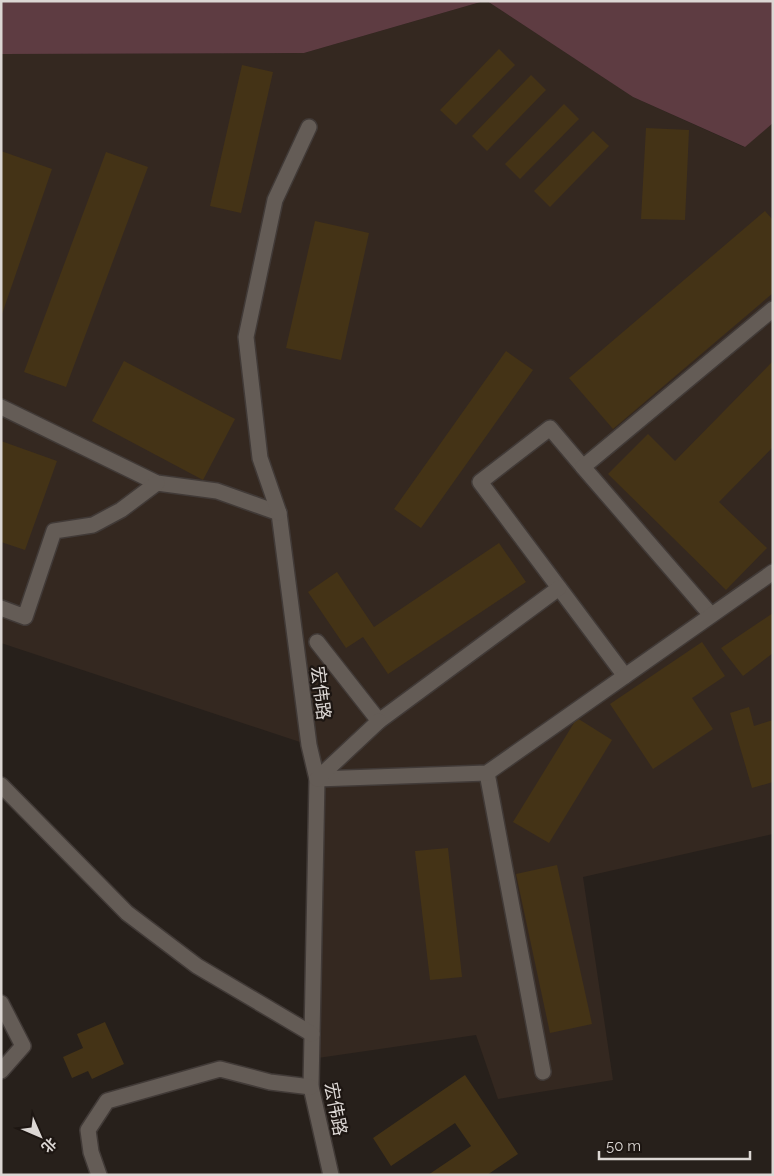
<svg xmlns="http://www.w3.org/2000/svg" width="774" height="1176" font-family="Raleway,'Noto Sans SC',sans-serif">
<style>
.built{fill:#342820}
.forest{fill:#5e3c42}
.building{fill:#443316}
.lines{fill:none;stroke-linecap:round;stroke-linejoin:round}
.minor-casing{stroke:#413a37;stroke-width:18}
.minor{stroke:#645c56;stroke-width:15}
.labels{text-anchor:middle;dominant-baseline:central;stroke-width:4.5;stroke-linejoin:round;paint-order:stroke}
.street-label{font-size:18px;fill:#dcd7d4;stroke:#1d1612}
</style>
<rect width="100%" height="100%" fill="#27201b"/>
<path class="built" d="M 484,1 L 487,1 L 633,97 L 744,147 L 773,123 L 773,834 L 583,877 L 613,1080 L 498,1099 L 476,1035 L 311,1059 L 317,779 L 309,745 L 1,643 L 1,54 L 304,53 Z"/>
<g class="forest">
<path d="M 1,1 L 484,1 L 304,53 L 1,54 Z"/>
<path d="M 487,1 L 773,1 L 773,123 L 745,147 L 633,97 Z"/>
</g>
<g class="building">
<path d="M 499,49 L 515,65 L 456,125 L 440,110 Z"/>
<path d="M 242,65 L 273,72 L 241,213 L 210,206 Z"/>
<path d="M 531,75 L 546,90 L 487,151 L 472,136 Z"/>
<path d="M 564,104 L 579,119 L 520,179 L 505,164 Z"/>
<path d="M 646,128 L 689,130 L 685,220 L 641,219 Z"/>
<path d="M 593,131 L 609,146 L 550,207 L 534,191 Z"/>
<path d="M 1,151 L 52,169 L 2,314 L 1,314 Z"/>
<path d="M 106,152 L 148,167 L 66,387 L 24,372 Z"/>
<path d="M 765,211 L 773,220 L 773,293 L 613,429 L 569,378 Z"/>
<path d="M 315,221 L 369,233 L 341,360 L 286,348 Z"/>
<path d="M 506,351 L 533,370 L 421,528 L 394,509 Z"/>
<path d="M 124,361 L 235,419 L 203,480 L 92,421 Z"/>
<path d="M 773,361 L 773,447 L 719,502 L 767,548 L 726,590 L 608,474 L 648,434 L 675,461 Z"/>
<path d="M 1,441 L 57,461 L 25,550 L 1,542 Z"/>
<path d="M 499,543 L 526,582 L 388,674 L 363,637 L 346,648 L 308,592 L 337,572 L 374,627 Z"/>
<path d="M 773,613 L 773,653 L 743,676 L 721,648 Z"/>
<path d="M 702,642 L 725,676 L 692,698 L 713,729 L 653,769 L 610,704 Z"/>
<path d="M 749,707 L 754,726 L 773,720 L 773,782 L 752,788 L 730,713 Z"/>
<path d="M 577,718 L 612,740 L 549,843 L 513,822 Z"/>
<path d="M 448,848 L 462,977 L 430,980 L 415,851 Z"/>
<path d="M 557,865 L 592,1024 L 550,1033 L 516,874 Z"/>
<path d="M 105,1022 L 124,1064 L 92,1079 L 88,1071 L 72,1078 L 63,1057 L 83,1048 L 77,1034 Z"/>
<path d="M 465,1075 L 518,1154 L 487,1175 L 428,1175 L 471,1146 L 455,1123 L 391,1166 L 373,1138 Z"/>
</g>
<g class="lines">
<defs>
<g id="minor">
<path d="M 1,407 L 157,483 L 217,491 L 279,513 L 309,745 L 317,779 L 311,1087 L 331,1175"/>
<path d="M 583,467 L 550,428 L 480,482 L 625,676"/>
<path d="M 279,513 L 260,458 L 246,337 L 275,200 L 309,127"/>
<path d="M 1,608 L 25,617 L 54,531 L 93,525 L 121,510 L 157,483"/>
<path d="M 711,615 L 583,467 L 773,309"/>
<path d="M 317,642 L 379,721 L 559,588"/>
<path d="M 487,773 L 543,1072"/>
<path d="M 317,779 L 487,773 L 773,572"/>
<path d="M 317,779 L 379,721"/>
<path d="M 1,785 L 127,913 L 197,966 L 312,1034"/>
<path d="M 1,1003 L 23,1046 L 1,1071"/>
<path d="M 99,1175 L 91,1152 L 88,1130 L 107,1101 L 220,1069 L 270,1082 L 311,1087"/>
</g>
</defs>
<use href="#minor" class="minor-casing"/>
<use href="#minor" class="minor"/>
</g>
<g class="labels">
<g class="street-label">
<text transform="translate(321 693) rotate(83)">宏伟路</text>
<text transform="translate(336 1109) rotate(79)">宏伟路</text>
</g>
</g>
<rect width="774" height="1176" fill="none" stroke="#dcd7d4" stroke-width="5"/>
<g transform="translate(40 1136) rotate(135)" stroke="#1d1612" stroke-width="4" paint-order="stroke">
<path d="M0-4L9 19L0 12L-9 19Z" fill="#dcd7d4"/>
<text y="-8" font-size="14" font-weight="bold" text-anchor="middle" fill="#dcd7d4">北</text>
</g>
<path d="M599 1151v8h151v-8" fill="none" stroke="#dcd7d4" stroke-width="2.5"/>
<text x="606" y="1151" font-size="15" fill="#dcd7d4" stroke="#1d1612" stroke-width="4" paint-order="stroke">50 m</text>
</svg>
